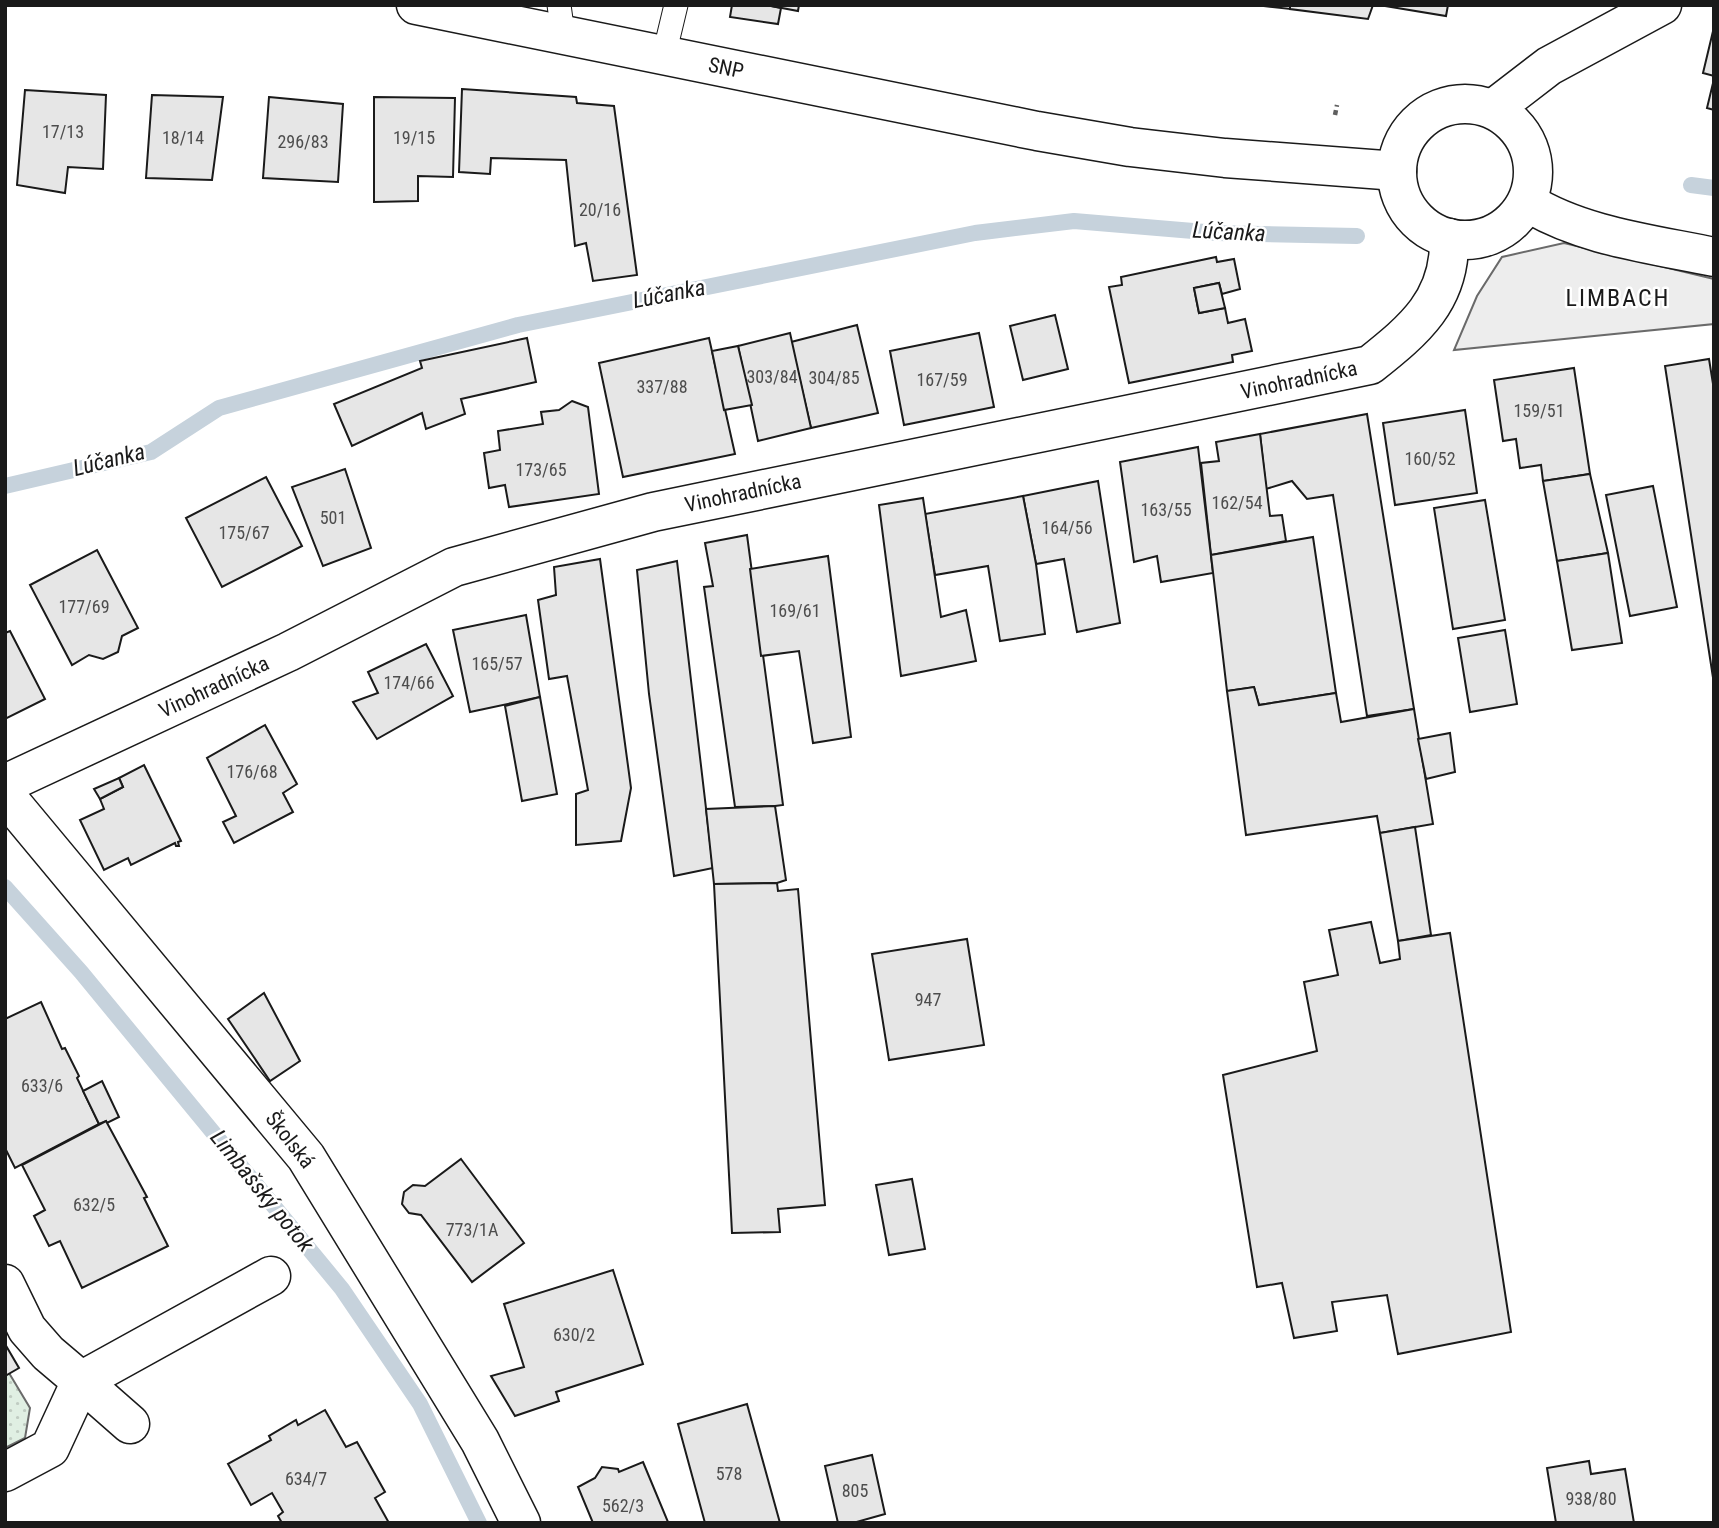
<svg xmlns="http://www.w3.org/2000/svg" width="1719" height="1528" font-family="'Roboto Condensed',sans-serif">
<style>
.park{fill:url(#park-dots);stroke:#6a6a6a;stroke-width:2}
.parking{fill:#ededed;stroke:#6a6a6a;stroke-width:2}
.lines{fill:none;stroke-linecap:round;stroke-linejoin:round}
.stream{stroke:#c6d2dc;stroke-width:16}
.building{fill:#e6e6e6;stroke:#1a1a1a;stroke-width:2}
.service-casing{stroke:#1a1a1a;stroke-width:25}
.minor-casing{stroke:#1a1a1a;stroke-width:41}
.tertiary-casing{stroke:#1a1a1a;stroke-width:41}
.path{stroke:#5f5f5f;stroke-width:4.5;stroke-dasharray:5 3.5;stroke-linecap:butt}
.service{stroke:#fff;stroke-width:23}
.minor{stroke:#fff;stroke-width:38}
.tertiary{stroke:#fff;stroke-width:38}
.labels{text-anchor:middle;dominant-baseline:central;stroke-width:5;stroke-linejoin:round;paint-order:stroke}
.number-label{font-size:18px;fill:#4d4d4d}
.street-label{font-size:21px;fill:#1a1a1a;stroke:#fff}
.water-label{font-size:23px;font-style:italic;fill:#1a1a1a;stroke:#fff}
.quarter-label{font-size:24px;letter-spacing:2px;fill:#1a1a1a;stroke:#fff}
</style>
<defs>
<pattern id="park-dots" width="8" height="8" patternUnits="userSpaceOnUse" patternTransform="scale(1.75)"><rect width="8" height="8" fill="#e0efe3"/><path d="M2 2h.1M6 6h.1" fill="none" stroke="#c0ccc2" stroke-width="1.8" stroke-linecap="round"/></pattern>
</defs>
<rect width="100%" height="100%" fill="#fff"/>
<path class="park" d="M 9,1373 L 30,1408 L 25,1438 L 5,1448 L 5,1376 Z"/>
<path class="parking" d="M 1564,243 L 1714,279 L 1714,324 L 1454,350 L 1477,296 L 1502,257 Z"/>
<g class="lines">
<g class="stream">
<path d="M 1691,185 L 1714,188"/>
<path d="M 5,486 L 151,452 L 219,408 L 518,325 L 975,233 L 1074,221 L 1217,233 L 1357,236"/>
<path d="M 5,887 L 81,972 L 342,1289 L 420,1404 L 479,1523"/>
</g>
</g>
<g class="building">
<path d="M 732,5 L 766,5 L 781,8 L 778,24 L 730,17 Z"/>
<path d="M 766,5 L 799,5 L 798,11 Z"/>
<path d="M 1255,5 L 1290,5 L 1290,9 Z"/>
<path d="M 1290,5 L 1373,5 L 1368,19 L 1290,9 Z"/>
<path d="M 1379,5 L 1448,5 L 1446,16 Z"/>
<path d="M 1714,27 L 1714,76 L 1703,73 Z"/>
<path d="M 1714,79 L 1714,110 L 1707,108 Z"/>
<path d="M 462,89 L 576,97 L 577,103 L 614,106 L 637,275 L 593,281 L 586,243 L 575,246 L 566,160 L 491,158 L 490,174 L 459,172 Z"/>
<path d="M 25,90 L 106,95 L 103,169 L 68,167 L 65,193 L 17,185 Z"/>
<path d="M 152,95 L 223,97 L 212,180 L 146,178 Z"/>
<path d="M 269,97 L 343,104 L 338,182 L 263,178 Z"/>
<path d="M 374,97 L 455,98 L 453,177 L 418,176 L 418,201 L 374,202 Z"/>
<path d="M 1216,257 L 1217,262 L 1234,259 L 1240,289 L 1222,294 L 1219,283 L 1194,288 L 1199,313 L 1225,308 L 1228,323 L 1245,319 L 1252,351 L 1232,355 L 1233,362 L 1129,383 L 1109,287 L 1122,285 L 1121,277 Z"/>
<path d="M 1219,283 L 1225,308 L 1199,313 L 1194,288 Z"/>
<path d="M 1055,315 L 1068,369 L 1023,380 L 1010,326 Z"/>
<path d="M 857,325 L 878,413 L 811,428 L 791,342 Z"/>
<path d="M 790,333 L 811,428 L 758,441 L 738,346 Z"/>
<path d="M 979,333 L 994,407 L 904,425 L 890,351 Z"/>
<path d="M 527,338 L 536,382 L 461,399 L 465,414 L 426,429 L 422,413 L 352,446 L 334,404 L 422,368 L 420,361 Z"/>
<path d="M 709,338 L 735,454 L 623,477 L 599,363 Z"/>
<path d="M 738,346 L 752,405 L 724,410 L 712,351 Z"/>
<path d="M 1709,359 L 1714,390 L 1714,684 L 1665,366 Z"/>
<path d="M 1574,368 L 1590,474 L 1543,481 L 1541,465 L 1520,468 L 1516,439 L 1503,441 L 1494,380 Z"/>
<path d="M 572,401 L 588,407 L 599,494 L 509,507 L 505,485 L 489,488 L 484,453 L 500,450 L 498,431 L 543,424 L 541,412 L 559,410 Z"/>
<path d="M 1465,410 L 1477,493 L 1395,505 L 1383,423 Z"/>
<path d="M 1367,414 L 1414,709 L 1367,716 L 1333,495 L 1307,499 L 1292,481 L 1266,489 L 1260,434 Z"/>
<path d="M 1260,434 L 1270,516 L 1282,515 L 1286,541 L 1211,555 L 1201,463 L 1219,461 L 1216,442 Z"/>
<path d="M 1198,447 L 1213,573 L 1161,582 L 1157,556 L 1134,562 L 1120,462 Z"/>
<path d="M 345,469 L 371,548 L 323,566 L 292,487 Z"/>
<path d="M 1590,474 L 1608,553 L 1557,561 L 1543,481 Z"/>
<path d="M 266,477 L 302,546 L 222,587 L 186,518 Z"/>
<path d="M 1098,481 L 1120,623 L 1077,632 L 1064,559 L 1036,564 L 1023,496 Z"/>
<path d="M 1653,486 L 1677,607 L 1630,616 L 1606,495 Z"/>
<path d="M 1023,496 L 1036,564 L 1045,634 L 1000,641 L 988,566 L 935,575 L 925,514 Z"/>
<path d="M 923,498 L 941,617 L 966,610 L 976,661 L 901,676 L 879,505 Z"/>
<path d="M 1485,500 L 1505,620 L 1453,629 L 1434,508 Z"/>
<path d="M 747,535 L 783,805 L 775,806 L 735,807 L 704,587 L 713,586 L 705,543 Z"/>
<path d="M 1313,537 L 1336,693 L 1259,705 L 1254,687 L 1227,691 L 1211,555 Z"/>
<path d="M 97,550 L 138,628 L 122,636 L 118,652 L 103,659 L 89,655 L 72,665 L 30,585 Z"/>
<path d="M 1608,553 L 1622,643 L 1572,650 L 1557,561 Z"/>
<path d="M 828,556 L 851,737 L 813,743 L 799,651 L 761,656 L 750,569 Z"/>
<path d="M 600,559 L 631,788 L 621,841 L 576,845 L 576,794 L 588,790 L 567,676 L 549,679 L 538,600 L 556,595 L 554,567 Z"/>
<path d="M 677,561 L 713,868 L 674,876 L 649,694 L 637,570 Z"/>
<path d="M 526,615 L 540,697 L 470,712 L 453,630 Z"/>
<path d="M 1505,630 L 1517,704 L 1470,712 L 1458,638 Z"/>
<path d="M 10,631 L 45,699 L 5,719 L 5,633 Z"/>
<path d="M 426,644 L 453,696 L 377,739 L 353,702 L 378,693 L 368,672 Z"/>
<path d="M 1254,687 L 1259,705 L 1336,693 L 1341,722 L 1414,709 L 1433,824 L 1380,833 L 1377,816 L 1246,835 L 1227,691 Z"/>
<path d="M 540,697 L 557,794 L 522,801 L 505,706 Z"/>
<path d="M 265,725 L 297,784 L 283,793 L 293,812 L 234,843 L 223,822 L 236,816 L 207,758 Z"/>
<path d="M 1450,733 L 1455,772 L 1426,779 L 1418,739 Z"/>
<path d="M 144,765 L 181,841 L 178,842 L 179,846 L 176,846 L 175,843 L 131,865 L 128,858 L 104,870 L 80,820 L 104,809 L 100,799 L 123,787 L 119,778 Z"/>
<path d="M 119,778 L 123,787 L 100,799 L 94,789 Z"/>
<path d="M 775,806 L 786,880 L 777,883 L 714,884 L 706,809 Z"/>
<path d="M 1415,827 L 1431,935 L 1398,941 L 1380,833 Z"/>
<path d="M 777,883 L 778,891 L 798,889 L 825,1205 L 778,1209 L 780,1232 L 732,1233 L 714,884 Z"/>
<path d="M 1371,922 L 1380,963 L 1400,959 L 1398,941 L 1450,933 L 1511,1332 L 1398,1354 L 1387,1295 L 1332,1302 L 1337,1331 L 1294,1338 L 1282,1283 L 1257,1287 L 1223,1075 L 1317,1051 L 1304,982 L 1338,975 L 1329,930 Z"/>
<path d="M 967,939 L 984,1045 L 889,1060 L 872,954 Z"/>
<path d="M 264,993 L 300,1061 L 270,1081 L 228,1019 Z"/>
<path d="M 41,1002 L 62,1049 L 65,1048 L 79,1076 L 77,1078 L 99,1124 L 15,1168 L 5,1148 L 5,1019 Z"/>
<path d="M 102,1081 L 119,1117 L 107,1123 L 106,1121 L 99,1124 L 83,1091 Z"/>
<path d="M 106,1121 L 147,1197 L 144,1198 L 168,1246 L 82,1288 L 60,1241 L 49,1246 L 34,1216 L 45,1210 L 22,1165 Z"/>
<path d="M 461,1159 L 524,1243 L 472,1282 L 421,1215 L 409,1213 L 402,1204 L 404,1192 L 413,1185 L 425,1186 Z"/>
<path d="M 912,1179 L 925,1249 L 889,1255 L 876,1185 Z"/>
<path d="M 613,1270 L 643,1364 L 556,1392 L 559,1401 L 515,1416 L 491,1376 L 524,1367 L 504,1304 Z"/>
<path d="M 5,1344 L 19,1368 L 5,1376 Z"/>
<path d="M 747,1404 L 780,1523 L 705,1523 L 678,1424 Z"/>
<path d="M 325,1410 L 346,1447 L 357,1442 L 385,1492 L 375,1498 L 389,1523 L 282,1523 L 278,1516 L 283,1512 L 272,1493 L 251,1505 L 228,1464 L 271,1440 L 269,1436 L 296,1420 L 298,1425 Z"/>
<path d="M 872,1455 L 885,1514 L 853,1523 L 838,1523 L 825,1466 Z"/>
<path d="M 1589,1461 L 1591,1474 L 1625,1469 L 1634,1523 L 1556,1523 L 1547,1468 Z"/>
<path d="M 643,1462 L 668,1522 L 593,1523 L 578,1487 L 595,1478 L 602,1467 L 618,1469 L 619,1472 Z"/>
</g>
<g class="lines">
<defs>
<g id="service">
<path d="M 559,5 L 563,34"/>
<path d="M 664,55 L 676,5"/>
</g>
<g id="minor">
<path d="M 5,784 L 288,652 L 454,567 L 653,512 L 1370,365 C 1414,330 1451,300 1449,238"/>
<path d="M 5,795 L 306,1157 L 480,1441 L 521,1523"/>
<path d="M 5,1284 L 27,1329 L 48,1353 L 81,1381 L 271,1276"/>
<path d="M 5,1472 L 50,1448 L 81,1381 L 130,1424"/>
</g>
<g id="tertiary">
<path d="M 416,5 L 1037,131 L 1130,147 L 1225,158 L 1397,171"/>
<circle cx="1465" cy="172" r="68"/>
<path d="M 1493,109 L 1549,66 L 1662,5"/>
<path d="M 1527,202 C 1581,236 1652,244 1714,257"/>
</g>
</defs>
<use href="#service" class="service-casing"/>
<use href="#minor" class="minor-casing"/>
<use href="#tertiary" class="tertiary-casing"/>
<path class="path" d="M 1335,115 L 1337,105"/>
<use href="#service" class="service"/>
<use href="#minor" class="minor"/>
<use href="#tertiary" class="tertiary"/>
</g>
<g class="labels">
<g class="number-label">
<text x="63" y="131">17/13</text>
<text x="183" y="137">18/14</text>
<text x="414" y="137">19/15</text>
<text x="303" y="141">296/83</text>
<text x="600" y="209">20/16</text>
<text x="772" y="376">303/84</text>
<text x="834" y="377">304/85</text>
<text x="942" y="379">167/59</text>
<text x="662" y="386">337/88</text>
<text x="1539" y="410">159/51</text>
<text x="1430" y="458">160/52</text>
<text x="541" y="469">173/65</text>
<text x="1237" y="502">162/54</text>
<text x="1166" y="509">163/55</text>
<text x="333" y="517">501</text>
<text x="1067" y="527">164/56</text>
<text x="244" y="532">175/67</text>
<text x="84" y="606">177/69</text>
<text x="795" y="610">169/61</text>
<text x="497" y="663">165/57</text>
<text x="409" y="682">174/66</text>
<text x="252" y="771">176/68</text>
<text x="928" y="999">947</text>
<text x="42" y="1085">633/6</text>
<text x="94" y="1204">632/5</text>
<text x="472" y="1229">773/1A</text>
<text x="574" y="1334">630/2</text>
<text x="729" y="1473">578</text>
<text x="306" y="1478">634/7</text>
<text x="855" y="1490">805</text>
<text x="1591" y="1498">938/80</text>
<text x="623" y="1505">562/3</text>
</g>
<g class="street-label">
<text transform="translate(726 68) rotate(12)">SNP</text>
<text transform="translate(1299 380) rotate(-12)">Vinohradnícka</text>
<text transform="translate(743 493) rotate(-12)">Vinohradnícka</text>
<text transform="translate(214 687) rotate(-25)">Vinohradnícka</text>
<text transform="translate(290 1140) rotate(52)">Školská</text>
</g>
<g class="water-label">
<text transform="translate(1229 232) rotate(3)">Lúčanka</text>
<text transform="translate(669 294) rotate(-11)">Lúčanka</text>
<text transform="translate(109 460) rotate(-14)">Lúčanka</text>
<text transform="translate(262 1191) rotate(51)">Limbašský potok</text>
</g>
<g class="quarter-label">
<text x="1618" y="298">LIMBACH</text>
</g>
</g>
<rect width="1719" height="1528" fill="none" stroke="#1a1a1a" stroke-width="14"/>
</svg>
